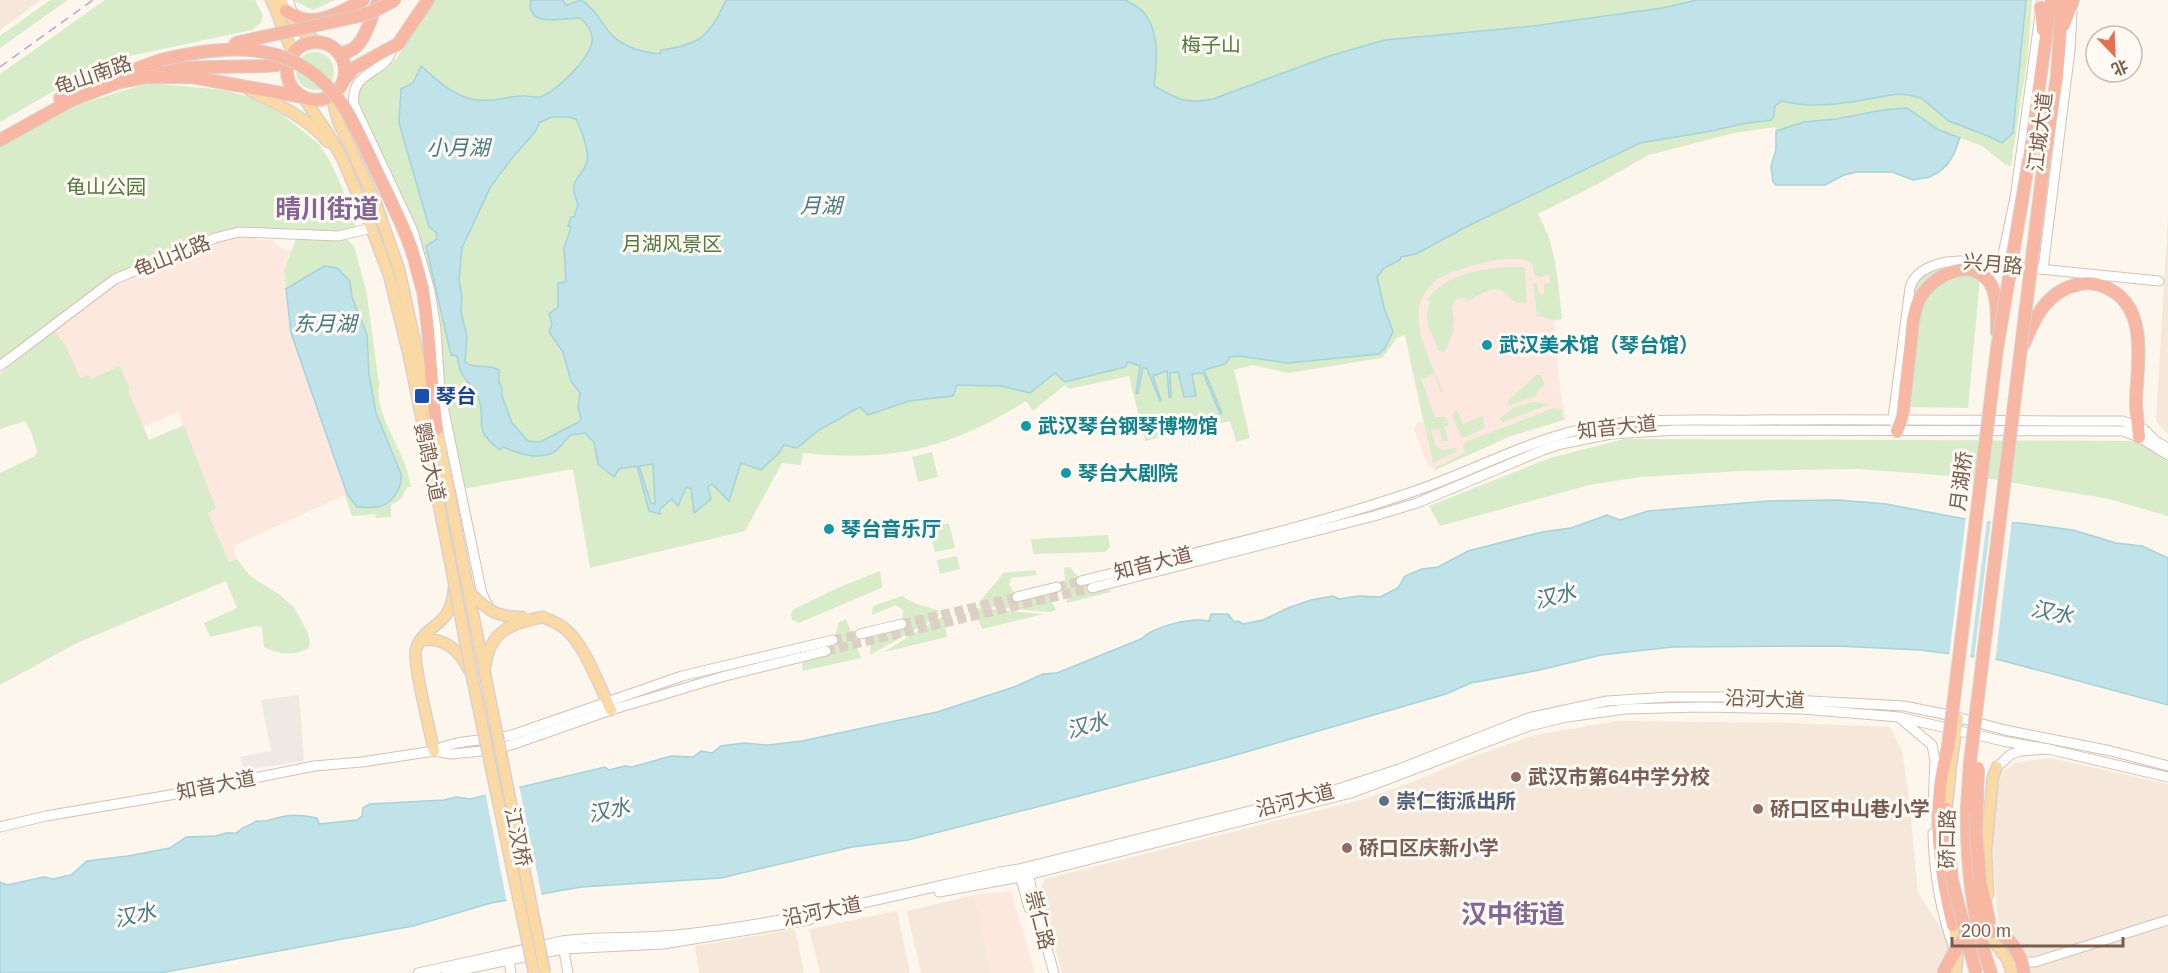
<svg xmlns="http://www.w3.org/2000/svg" width="2168" height="973" font-family="Helvetica,'Noto Sans SC',sans-serif">
<style>
.residential{fill:#f5e8da}
.commercial{fill:#fde8e0}
.industrial{fill:#efe9e4}
.green{fill:#d8ecc9}
.water{fill:#bfe3e8;stroke:#a5d3da;stroke-width:1.5;fill-rule:evenodd}
.pier{fill:#fdf6ec}
.lines{fill:none;stroke-linecap:round;stroke-linejoin:round}
.secondary-tunnel{stroke:#dcd0c4;stroke-width:9;stroke-dasharray:9 4.5;stroke-linecap:butt}
.secondary-casing{stroke:#d6c0b0;stroke-width:11}
.primary-casing{stroke:#dad1cd;stroke-width:13}
.highway-casing{stroke:#dad1cd;stroke-width:14}
.secondary{stroke:#fff;stroke-width:9}
.primary{stroke:#fbd9a5;stroke-width:10}
.highway{stroke:#f7b7a3;stroke-width:12}
.rail{stroke:#b9a8c9;stroke-width:1.5;stroke-dasharray:9 6;stroke-linecap:butt}
.primary-bridge-casing{stroke:#dad1cd;stroke-width:13;stroke-linecap:butt}
.highway-bridge-casing{stroke:#dad1cd;stroke-width:14;stroke-linecap:butt}
.primary-bridge{stroke:#fbd9a5;stroke-width:10}
.highway-bridge{stroke:#f7b7a3;stroke-width:12}
.culture-dot{fill:#0f9aa8;stroke:#fffaf3;stroke-width:2}
.transit-dot{fill:#1a4fb4;stroke:#fffaf3;stroke-width:2}
.education-dot{fill:#8d6e63;stroke:#fffaf3;stroke-width:2}
.service-dot{fill:#5c6f8a;stroke:#fffaf3;stroke-width:2}
.labels{text-anchor:middle;dominant-baseline:central;stroke-width:6;stroke-linejoin:round;paint-order:stroke}
.park-label{font-size:20px;fill:#537a41;stroke:#fffaf3}
.street-label{font-size:20px;fill:#7a5c4d;stroke:#fffaf3}
.culture-label{font-size:20px;font-weight:bold;fill:#0d838f;stroke:#fffaf3;text-anchor:start}
.transit-label{font-size:20px;font-weight:bold;fill:#164399;stroke:#fffaf3;text-anchor:start}
.education-label{font-size:20px;font-weight:bold;fill:#785e54;stroke:#fffaf3;text-anchor:start}
.service-label{font-size:20px;font-weight:bold;fill:#4e5e75;stroke:#fffaf3;text-anchor:start}
.water-label{font-size:21px;font-style:italic;fill:#437c86;stroke:#fffaf3}
.district-label{font-size:26px;font-weight:bold;fill:#846695;stroke:#fffaf3}
</style>
<rect width="100%" height="100%" fill="#fdf6ec"/>
<g class="residential">
<path d="M 0,0 L 41,0 L 0,30 Z"/>
<path d="M 2168,216 L 2168,434 L 2156,421 Z"/>
<path d="M 1617,721 L 1790,723 L 1890,727 L 1902,751 L 1909,796 L 1918,893 L 1955,949 L 1947,973 L 1062,973 L 1040,889 L 1045,879 L 1364,799 L 1418,780 L 1474,756 L 1535,735 Z"/>
<path d="M 2050,758 L 2168,784 L 2168,973 L 2026,973 L 2000,929 L 1996,903 L 1992,837 L 1999,780 L 2005,770 L 2015,763 Z"/>
<path d="M 974,895 L 992,973 L 921,973 L 907,911 Z"/>
<path d="M 897,911 L 910,973 L 820,973 L 809,929 Z"/>
<path d="M 795,929 L 804,973 L 699,973 L 695,946 Z"/>
</g>
<g class="commercial">
<path d="M 1548,232 L 1555,260 L 1562,319 L 1554,321 L 1560,388 L 1566,419 L 1511,436 L 1435,470 L 1428,465 L 1414,429 L 1417,423 L 1423,422 L 1397,298 L 1403,281 Z"/>
<path d="M 238,236 L 256,236 L 256,240 L 273,240 L 281,248 L 291,251 L 284,270 L 291,333 L 347,494 L 233,546 L 237,559 L 229,562 L 208,513 L 216,509 L 178,412 L 143,427 L 127,390 L 129,389 L 80,379 L 66,347 L 54,331 L 115,285 L 218,242 Z"/>
<path d="M 1011,891 L 1035,973 L 992,973 L 974,895 Z"/>
</g>
<path class="industrial" d="M 299,695 L 304,761 L 243,770 L 240,757 L 271,751 L 261,700 Z"/>
<g class="green">
<path d="M 50,0 L 68,0 L 0,48 L 0,36 Z"/>
<path d="M 105,0 L 255,0 L 263,15 L 261,23 L 252,30 L 125,57 L 96,67 L 0,122 L 0,74 Z"/>
<path d="M 293,0 L 335,0 L 313,10 Z"/>
<path d="M 435,0 L 2032,0 L 2028,54 L 2011,166 L 2006,165 L 1982,146 L 1939,130 L 1907,108 L 1883,110 L 1836,119 L 1804,122 L 1776,131 L 1775,127 L 1734,133 L 1649,155 L 1594,186 L 1538,214 C 1556,247 1558,282 1562,319 L 1554,320 L 1537,316 L 1533,284 L 1537,283 L 1538,292 L 1544,295 L 1544,283 L 1550,283 L 1549,275 L 1541,277 L 1535,275 C 1533,272 1534,266 1531,263 C 1514,250 1449,270 1434,282 C 1427,288 1420,299 1419,309 C 1415,334 1434,369 1443,392 L 1441,393 L 1434,374 L 1421,379 L 1435,417 L 1445,417 L 1449,425 L 1444,427 L 1449,441 L 1442,441 L 1439,429 L 1431,430 L 1435,445 L 1442,450 L 1455,448 L 1457,451 L 1433,463 L 1405,335 L 1397,338 L 1382,358 L 1288,373 L 1253,365 L 1234,370 L 1250,438 L 1236,442 L 1230,421 L 1145,441 L 1129,376 L 1069,389 L 1065,385 L 1033,411 L 1026,401 C 949,449 894,462 803,453 L 801,465 L 782,463 L 745,531 L 590,568 L 573,469 L 463,489 L 442,381 L 441,349 L 358,106 L 359,90 L 362,86 L 396,59 Z"/>
<circle cx="315" cy="71" r="19"/>
<path d="M 148,83 L 225,90 L 256,99 L 277,110 L 319,144 L 331,163 L 355,217 L 355,228 L 347,233 L 236,229 L 215,233 L 106,279 L 0,361 L 0,147 L 55,112 Z"/>
<path d="M 296,239 L 348,240 L 352,244 L 355,249 L 367,295 L 379,384 C 375,412 396,439 405,464 C 408,472 409,480 411,487 L 407,487 L 401,499 L 391,505 L 391,517 L 376,518 L 375,514 L 352,516 L 345,495 L 347,494 C 361,516 374,504 394,497 L 402,480 L 397,462 L 376,413 L 369,374 L 367,335 L 352,297 L 350,281 L 337,268 L 319,268 L 286,289 L 284,270 Z"/>
<path d="M 1946,264 L 1981,267 L 1968,408 L 1907,407 L 1912,295 L 1918,277 Z"/>
<path d="M 1506,267 L 1525,267 L 1527,303 C 1501,307 1512,272 1469,301 L 1464,298 L 1457,299 L 1452,306 L 1454,320 L 1453,332 L 1446,350 L 1444,352 L 1438,350 L 1428,325 L 1427,313 L 1430,302 L 1427,300 C 1444,275 1478,269 1506,267 Z"/>
<path d="M 54,331 L 66,346 L 80,378 L 88,375 L 91,379 L 120,366 L 130,389 L 128,390 L 149,440 L 184,425 L 216,509 L 208,513 L 229,562 L 237,559 L 250,576 L 280,595 L 294,607 L 307,631 L 310,642 L 309,648 C 295,656 278,655 264,647 L 262,627 L 256,626 L 210,637 L 204,623 L 237,608 L 226,581 L 79,642 L 0,685 L 0,473 L 35,456 L 37,451 L 31,432 L 25,421 L 0,429 L 0,374 Z"/>
<path d="M 1536,375 L 1540,375 L 1545,384 L 1537,392 L 1536,396 L 1507,406 L 1509,400 Z"/>
<path d="M 1533,402 L 1545,403 L 1548,405 L 1503,422 L 1500,420 L 1500,418 L 1515,407 Z"/>
<path d="M 1554,408 L 1561,409 L 1564,420 L 1511,436 L 1435,470 L 1436,467 L 1465,453 L 1463,446 L 1465,442 Z"/>
<path d="M 1457,410 L 1463,424 L 1483,416 L 1485,428 L 1465,437 L 1461,437 L 1452,415 Z"/>
<path d="M 1624,439 L 2136,441 L 2168,462 L 2168,516 L 2109,499 L 1991,479 L 1858,469 L 1741,471 L 1640,477 L 1589,485 L 1440,526 L 1429,506 L 1550,458 Z"/>
<path d="M 932,452 L 938,477 L 918,482 L 912,457 Z"/>
<path d="M 949,523 L 955,548 L 935,552 L 929,528 Z"/>
<path d="M 1108,535 L 1110,546 L 1105,552 L 1033,554 L 1031,539 Z"/>
<path d="M 957,556 L 960,569 L 940,574 L 937,560 Z"/>
<path d="M 1070,567 C 1082,582 1091,590 1111,590 L 1111,592 L 1067,603 L 1064,568 Z"/>
<path d="M 1035,570 L 1037,575 L 1011,578 L 1009,585 L 1017,597 L 1047,593 L 1056,610 L 1050,612 L 978,606 C 982,596 997,583 1003,573 Z"/>
<path d="M 880,571 L 882,586 L 881,588 L 799,623 L 792,620 L 791,614 L 794,609 L 840,587 Z"/>
<path d="M 902,596 L 916,604 L 938,610 L 939,616 L 870,655 L 871,635 L 902,626 L 903,610 L 896,605 L 872,615 L 873,606 Z"/>
<path d="M 978,608 L 1044,614 L 982,629 L 974,609 Z"/>
<path d="M 944,617 L 947,637 L 884,652 L 939,618 Z"/>
<path d="M 846,619 L 861,658 L 802,671 L 803,660 C 826,651 833,648 839,622 Z"/>
</g>
<g class="water">
<path d="M 531,0 L 563,0 L 566,5 L 581,0 C 593,7 598,17 606,28 C 618,46 640,52 660,54 L 661,50 C 700,45 710,36 726,0 L 1125,0 C 1132,4 1140,7 1145,14 C 1160,34 1157,63 1154,86 C 1179,100 1185,104 1213,99 L 1329,56 L 1385,40 L 1533,26 L 1662,8 L 1697,0 L 2026,0 L 2013,133 L 2002,143 L 1988,136 L 1949,121 L 1921,98 L 1909,95 L 1897,94 C 1859,100 1819,111 1782,101 L 1775,106 L 1774,116 L 1771,120 L 1741,124 L 1712,131 L 1640,143 L 1466,227 L 1416,254 L 1401,257 L 1400,260 L 1384,268 L 1377,277 L 1384,307 L 1393,332 L 1385,348 L 1379,354 L 1288,363 L 1238,356 L 1230,357 L 1225,364 L 1204,370 L 1222,413 L 1220,414 L 1203,373 L 1192,374 L 1196,396 L 1184,397 L 1178,372 L 1170,373 L 1171,397 L 1169,397 L 1167,371 L 1153,376 L 1161,400 L 1160,401 L 1147,369 L 1143,367 L 1138,394 L 1136,393 L 1140,366 L 1128,362 L 1125,367 L 1065,382 L 1055,373 L 1030,393 L 1001,386 L 957,385 L 953,396 L 909,401 L 868,415 L 860,407 L 819,430 L 797,448 L 784,445 L 779,453 L 761,470 L 741,463 L 729,501 L 712,484 L 708,487 L 711,499 L 694,513 L 691,489 L 686,487 L 678,506 L 672,499 L 660,509 L 660,514 L 649,511 L 637,466 L 619,469 L 614,477 L 598,464 L 594,442 L 585,433 L 571,435 C 565,439 563,444 558,449 C 544,462 519,454 503,447 L 500,450 C 470,428 488,422 478,397 C 474,387 466,382 462,374 C 459,369 458,361 457,356 L 451,355 L 426,246 L 437,239 L 437,233 L 429,227 L 399,123 L 401,89 L 413,83 L 421,66 C 436,79 451,94 471,99 C 489,103 504,97 521,96 C 528,95 534,98 540,97 C 556,92 595,55 592,37 C 591,29 585,22 580,18 C 565,18 525,29 531,0 ZM 552,117 L 568,117 L 576,119 C 581,129 589,149 587,161 C 582,180 566,178 578,204 L 574,217 L 571,217 L 568,226 L 571,227 L 564,248 L 566,282 L 558,283 L 558,307 L 549,314 L 552,324 L 549,332 L 563,352 L 571,381 L 580,393 L 578,408 L 581,418 L 579,422 L 540,442 L 528,441 L 512,423 L 502,396 L 502,387 L 499,383 L 499,370 C 489,363 475,370 465,362 L 467,337 L 461,311 L 462,297 L 459,280 L 462,248 L 491,186 L 512,158 L 535,132 L 540,122 ZM 653,464 L 655,504 L 651,503 L 639,466 Z"/>
<path d="M 1907,108 L 1939,130 L 1960,138 L 1954,154 L 1947,165 L 1939,172 L 1930,177 L 1913,180 L 1892,172 L 1857,172 L 1844,175 L 1825,185 L 1776,185 L 1773,182 L 1771,166 L 1776,150 L 1776,131 L 1804,122 L 1836,119 L 1883,110 Z"/>
<path d="M 324,266 L 337,268 L 350,281 L 352,297 L 367,335 L 369,374 L 376,413 L 401,474 C 403,487 392,505 377,507 C 371,508 363,507 357,507 L 347,494 L 291,333 L 286,289 Z"/>
<path d="M 1839,500 L 1886,504 L 1981,522 L 2020,523 L 2073,530 L 2116,543 L 2142,546 L 2168,558 L 2168,705 L 2000,660 L 1920,650 L 1837,646 L 1672,647 L 1601,655 L 1540,670 L 1471,683 L 1446,694 L 1225,758 L 1029,809 L 908,840 L 852,847 L 721,878 L 581,887 L 491,903 L 413,926 L 160,973 L 0,973 L 0,882 L 7,885 L 44,877 L 53,879 L 71,875 L 87,861 L 128,856 L 170,848 L 186,837 L 216,836 L 226,833 L 237,833 C 241,827 250,826 256,821 C 268,823 274,817 286,816 C 297,814 306,816 317,818 L 319,824 L 357,820 L 362,816 L 363,808 L 370,804 L 444,800 L 456,797 L 470,799 L 605,767 L 609,770 L 625,766 L 632,767 L 671,756 L 693,757 L 701,751 L 712,753 L 721,746 L 744,743 L 768,745 L 802,741 L 937,712 L 1014,687 L 1043,674 L 1057,673 L 1141,639 C 1154,626 1191,617 1209,621 L 1211,614 L 1228,614 L 1234,622 L 1238,621 L 1243,624 L 1263,620 L 1288,608 L 1311,600 L 1333,596 L 1339,599 L 1358,596 L 1380,597 L 1398,588 L 1405,576 L 1422,569 L 1438,567 L 1468,551 L 1542,532 L 1571,528 L 1607,515 L 1620,520 L 1648,511 L 1768,501 Z"/>
</g>
<g class="pier">
<path d="M 1966,516 L 1987,520 L 1970,659 L 1949,657 Z"/>
<path d="M 1991,520 L 2012,520 L 1995,663 L 1974,660 Z"/>
<path d="M 519,785 L 542,897 L 507,903 L 485,791 Z"/>
</g>
<g class="lines">
<g class="secondary-tunnel">
<path d="M 1057,587 L 1081,581"/>
<path d="M 902,624 L 1017,597"/>
<path d="M 833,640 L 860,634"/>
<path d="M 826,651 L 1092,588"/>
</g>
<defs>
<g id="secondary">
<path d="M 288,0 L 293,14"/>
<path d="M 392,49 C 386,75 349,70 354,105 L 413,231 L 430,291 L 436,329 L 440,392 L 482,594 L 488,606"/>
<path d="M 2001,264 L 2015,198 L 2042,0"/>
<path d="M 2043,269 L 2070,50 L 2072,12"/>
<path d="M 0,366 L 115,279 L 215,238 L 239,232 L 338,236 L 372,228"/>
<path d="M 1895,424 L 1893,418 L 1910,288 C 1915,268 1941,261 1960,261 L 2159,281"/>
<path d="M 1081,581 C 1192,553 1304,529 1412,492 C 1475,471 1532,437 1598,426 C 1651,417 1706,421 1759,420 C 1880,419 2002,421 2123,421 L 2145,430 L 2154,440 L 2168,448"/>
<path d="M 1092,588 L 1374,516 L 1417,503 L 1543,450 L 1561,444 L 1611,434 L 1678,430 L 2123,431 L 2139,437 L 2168,455"/>
<path d="M 1017,597 L 1057,587"/>
<path d="M 860,634 L 902,624"/>
<path d="M 1901,719 L 1932,745 L 1935,760 L 1933,807"/>
<path d="M 434,751 C 456,739 487,741 512,735 L 682,676 L 833,640"/>
<path d="M 1997,767 L 2010,755 L 2020,751 L 2048,749 L 2168,777"/>
<path d="M 0,827 L 46,816 L 176,794 L 314,766 L 362,762 L 434,751 L 451,754 L 492,750 L 514,744 L 611,710 L 725,676 L 826,651"/>
<path d="M 1933,833 C 1934,872 1940,911 1954,948"/>
<path d="M 1028,871 L 1033,898 L 1054,973"/>
<path d="M 1019,872 L 1029,908"/>
<path d="M 939,892 L 1020,877 L 1351,793 L 1529,726 L 1567,717 L 1625,709 L 1701,707 L 1802,709 L 1899,717 L 2003,741 L 2048,749"/>
<path d="M 563,946 L 568,973"/>
<path d="M 508,954 L 511,973"/>
<path d="M 2018,962 L 2035,962 L 2168,920"/>
<path d="M 418,973 L 562,941 C 599,936 638,939 676,935 C 785,924 893,896 1000,872 L 1019,869 L 1341,788 L 1399,769 L 1528,718 L 1607,701 L 1669,697 L 1738,697 L 1904,706 L 1953,716 L 2005,730 L 2111,751 L 2168,766"/>
<path d="M 447,973 L 563,949 L 663,944 L 809,920"/>
</g>
<g id="primary">
<path d="M 271,0 C 280,17 284,36 293,53"/>
<path d="M 280,0 L 299,29 L 317,42"/>
<path d="M 249,90 C 277,103 307,118 328,142"/>
<path d="M 336,92 L 333,102 L 338,121 L 375,201 L 399,269 L 428,402 L 437,429 L 460,549"/>
<path d="M 303,97 L 329,135 L 342,158 L 367,217 L 389,275 L 409,356 L 448,551"/>
<path d="M 543,617 C 550,620 558,623 564,628 C 585,644 599,686 611,710"/>
<path d="M 420,641 C 443,635 460,651 469,670"/>
<path d="M 434,751 C 431,735 412,660 416,649 C 426,621 451,630 454,588"/>
<path d="M 1946,815 L 1951,765 L 1958,718"/>
<path d="M 1988,895 L 1986,850 L 1993,777 L 1997,767"/>
<path d="M 1952,918 L 1958,950 L 1956,973"/>
<path d="M 1990,925 L 1995,943 L 2007,959 L 2012,973"/>
</g>
<g id="highway">
<path d="M 2041,7 L 2043,30"/>
<path d="M 286,11 C 291,13 297,18 303,19 C 322,24 347,9 363,0"/>
<path d="M 2064,25 L 2073,0"/>
<circle cx="316" cy="71" r="29"/>
<path d="M 340,53 C 365,53 369,19 379,0"/>
<path d="M 159,68 L 265,66 L 277,65 L 289,60"/>
<path d="M 127,72 L 161,60"/>
<path d="M 344,80 L 354,68 L 398,44 L 428,0"/>
<path d="M 60,98 L 96,81 L 133,71"/>
<path d="M 0,140 L 72,100 L 117,83 L 146,77 L 192,77 L 303,97"/>
<path d="M 2029,159 L 2051,0"/>
<path d="M 2044,161 L 2057,77 L 2062,0"/>
<path d="M 423,291 C 431,337 430,383 437,429"/>
<path d="M 2024,344 C 2035,316 2048,290 2080,284 C 2090,282 2098,284 2107,288 C 2151,308 2136,367 2136,405 C 2137,416 2138,426 2139,437"/>
<path d="M 1897,431 L 1902,418 C 1905,396 1907,373 1910,350 C 1912,333 1912,315 1919,300 C 1930,277 1971,254 1990,283 C 1998,296 1997,317 1997,332"/>
<path d="M 1948,747 C 1945,760 1941,774 1940,788 C 1935,833 1942,881 1953,925"/>
<path d="M 1967,808 C 1966,864 1972,920 1991,973"/>
<path d="M 1980,880 L 1989,920"/>
</g>
</defs>
<use href="#secondary" class="secondary-casing"/>
<use href="#primary" class="primary-casing"/>
<use href="#highway" class="highway-casing"/>
<use href="#secondary" class="secondary"/>
<use href="#primary" class="primary"/>
<use href="#highway" class="highway"/>
<path class="rail" d="M 0,67 L 93,0"/>
<defs>
<g id="primary-bridge">
<path d="M 460,549 L 545,973"/>
<path d="M 448,551 L 472,677 L 534,973"/>
<path d="M 469,591 C 487,611 498,618 525,617"/>
<path d="M 485,668 C 489,631 511,623 543,617"/>
</g>
<g id="highway-bridge">
<path d="M 235,43 L 359,16 L 374,11 L 395,0"/>
<path d="M 161,60 C 231,43 299,39 344,107 C 355,125 364,145 373,164 C 385,190 399,216 409,243 C 415,258 418,275 423,291"/>
<path d="M 1948,747 L 1997,349 L 2029,159"/>
<path d="M 1978,768 L 1976,832 L 1980,880"/>
<path d="M 1967,808 L 1970,762 L 2044,161"/>
<path d="M 1946,809 L 1952,880 L 1976,973"/>
<path d="M 1943,973 C 1950,961 1956,945 1967,937 C 1997,918 2020,945 2024,973"/>
</g>
</defs>
<use href="#primary-bridge" class="primary-bridge-casing"/>
<use href="#highway-bridge" class="highway-bridge-casing"/>
<use href="#primary-bridge" class="primary-bridge"/>
<use href="#highway-bridge" class="highway-bridge"/>
</g>
<g class="culture-dot">
<circle cx="1487" cy="345" r="6"/>
<circle cx="1026" cy="426" r="6"/>
<circle cx="1066" cy="473" r="6"/>
<circle cx="829" cy="529" r="6"/>
</g>
<rect class="transit-dot" x="414" y="388" width="16" height="16" rx="3"/>
<g class="education-dot">
<circle cx="1516" cy="777" r="6"/>
<circle cx="1758" cy="809" r="6"/>
<circle cx="1347" cy="848" r="6"/>
</g>
<circle class="service-dot" cx="1384" cy="801" r="6"/>
<g class="labels">
<g class="park-label">
<text x="1211" y="45">梅子山</text>
<text x="106" y="187">龟山公园</text>
<text x="672" y="244">月湖风景区</text>
</g>
<g class="street-label">
<text transform="translate(93 75) rotate(-19)">龟山南路</text>
<text transform="translate(2040 132) rotate(-83)">江城大道</text>
<text transform="translate(172 256) rotate(-22)">龟山北路</text>
<text transform="translate(1993 264) rotate(5)">兴月路</text>
<text transform="translate(1617 427) rotate(-6)">知音大道</text>
<text transform="translate(430 462) rotate(78)">鹦鹉大道</text>
<text transform="translate(1961 481) rotate(-83)">月湖桥</text>
<text transform="translate(1153 563) rotate(-14)">知音大道</text>
<text transform="translate(1765 699) rotate(2)">沿河大道</text>
<text transform="translate(216 785) rotate(-11)">知音大道</text>
<text transform="translate(1295 800) rotate(-14)">沿河大道</text>
<text transform="translate(518 837) rotate(78)">江汉桥</text>
<text transform="translate(1947 839) rotate(-89)">硚口路</text>
<text transform="translate(822 911) rotate(-11)">沿河大道</text>
<text transform="translate(1040 920) rotate(76)">崇仁路</text>
</g>
<g class="culture-label">
<text x="1499" y="345">武汉美术馆（琴台馆）</text>
<text x="1038" y="426">武汉琴台钢琴博物馆</text>
<text x="1078" y="473">琴台大剧院</text>
<text x="841" y="529">琴台音乐厅</text>
</g>
<g class="transit-label">
<text x="436" y="396">琴台</text>
</g>
<g class="education-label">
<text x="1528" y="777">武汉市第64中学分校</text>
<text x="1770" y="809">硚口区中山巷小学</text>
<text x="1359" y="848">硚口区庆新小学</text>
</g>
<g class="service-label">
<text x="1396" y="801">崇仁街派出所</text>
</g>
<g class="water-label">
<text x="458" y="147">小月湖</text>
<text x="821" y="205">月湖</text>
<text x="325" y="323">东月湖</text>
<text transform="translate(1555 596) rotate(-14)">汉水</text>
<text transform="translate(2052 612) rotate(12)">汉水</text>
<text transform="translate(1087 725) rotate(-16)">汉水</text>
<text transform="translate(609 810) rotate(-12)">汉水</text>
<text transform="translate(135 915) rotate(-12)">汉水</text>
</g>
<g class="district-label">
<text x="327" y="209">晴川街道</text>
<text x="1513" y="914">汉中街道</text>
</g>
</g>
<g transform="translate(2114 54) rotate(157)"><circle r="28" fill="#fffaf3" stroke="#cabbb1" stroke-width="1.5"/>
<path d="M0-4.5L10 22L0 15L-10 22Z" fill="#e76f51"/>
<text y="-9" font-size="16" font-weight="bold" text-anchor="middle" fill="#7a5c4d">北</text>
</g>
<path d="M1952 937v9h171v-9" fill="none" stroke="#7a5c4d" stroke-width="3"/>
<text x="1961" y="937" font-size="18" fill="#7a5c4d" stroke="#fffaf3" stroke-width="4.5" paint-order="stroke">200 m</text>
</svg>
